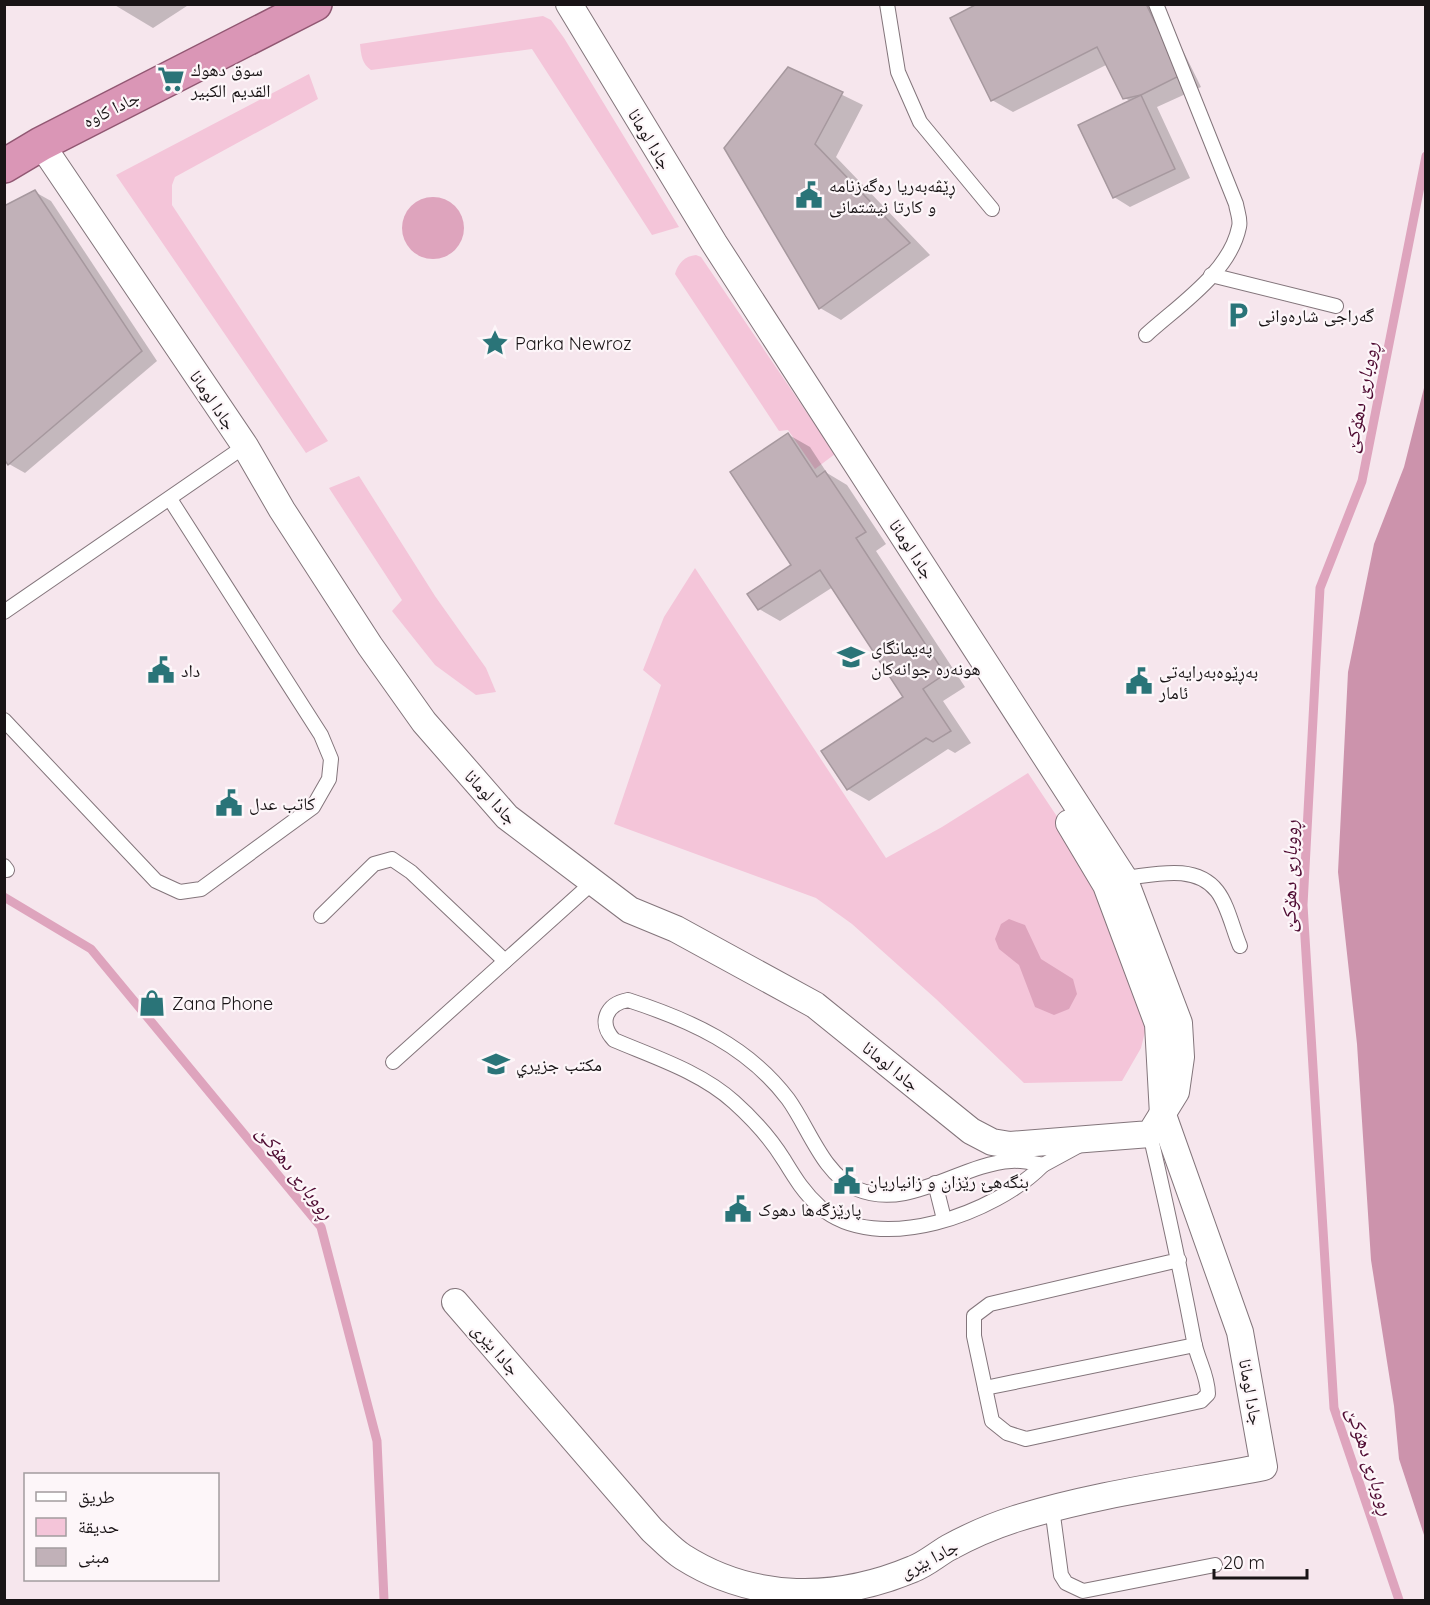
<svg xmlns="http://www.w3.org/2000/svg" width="1430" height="1605" font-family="Quicksand,'Noto Naskh Arabic',sans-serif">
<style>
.green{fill:#f4c5d9}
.forest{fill:#cc93ac}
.water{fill:#dea4bd}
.shadow{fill:#0003}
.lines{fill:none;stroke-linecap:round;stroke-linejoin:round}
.stream{stroke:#dea4bd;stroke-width:9}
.building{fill:#c1b1b8;stroke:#a6989e;stroke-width:1.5}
.service-casing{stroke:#83757b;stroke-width:16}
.minor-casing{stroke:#83757b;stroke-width:28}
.trunk-casing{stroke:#915772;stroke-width:36}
.service{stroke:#fff;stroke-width:14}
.minor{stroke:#fff;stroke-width:26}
.trunk{stroke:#da96b6;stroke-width:33}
.labels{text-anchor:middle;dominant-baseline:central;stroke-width:4.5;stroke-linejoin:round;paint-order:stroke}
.poi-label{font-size:18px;fill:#191416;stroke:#fdf6f9;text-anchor:start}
.street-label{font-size:18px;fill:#191416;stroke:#fdf6f9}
.water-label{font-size:20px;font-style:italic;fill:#4e0a31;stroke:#fdf6f9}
</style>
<rect width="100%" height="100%" fill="#f6e6ed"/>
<g class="green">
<path d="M 543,16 L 551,20 L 564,38 L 679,227 L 652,235 L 532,49 L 371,70 C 362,64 361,55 360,44 Z"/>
<path d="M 309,74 L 318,99 L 175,177 L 172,185 L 172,205 L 328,441 L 306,453 L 116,175 Z"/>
<path d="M 696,255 L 701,257 L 835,454 L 815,469 L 788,430 L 779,431 L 675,274 C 678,263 685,256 696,255 Z"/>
<path d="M 359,476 L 435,596 L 486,668 L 496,692 L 476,695 L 435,665 L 392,611 L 402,600 L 329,488 Z"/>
<path d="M 695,568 L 886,858 L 942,827 L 1028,773 L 1100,881 L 1148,1020 L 1141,1048 L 1122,1081 L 1024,1083 L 936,999 L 852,924 L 816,898 L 614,824 L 661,685 L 643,670 L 664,617 Z"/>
</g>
<path class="forest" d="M 1425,384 L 1425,1538 L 1399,1459 L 1394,1406 L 1371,1260 L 1357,1044 L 1338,872 L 1348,672 L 1374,544 L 1404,467 Z"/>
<g class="water">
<circle cx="433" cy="228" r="31"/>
<path d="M 1009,919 L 1025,925 L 1041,959 L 1073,979 L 1077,994 L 1069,1009 L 1054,1015 L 1035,1007 L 1019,965 L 999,949 L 995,939 L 1001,924 Z"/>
</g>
<g class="shadow">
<path d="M 113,4 L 190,4 L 153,28 Z"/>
<path d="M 981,4 L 1160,4 L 1201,87 L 1157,107 L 1190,178 L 1130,207 L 1114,197 L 1131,101 L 1124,98 L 1108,64 L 1013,112 L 992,100 Z"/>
<path d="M 789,69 L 863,105 L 836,157 L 930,255 L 841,320 L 820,308 Z"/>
<path d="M 35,192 L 51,201 L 157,361 L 25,473 L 9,464 Z"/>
<path d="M 789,435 L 810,447 L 827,473 L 847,485 L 886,544 L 876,551 L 965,687 L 943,701 L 971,743 L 955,753 L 948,749 L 869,801 L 848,789 L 905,697 L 833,587 L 780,621 L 759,609 L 749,594 L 793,565 Z"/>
</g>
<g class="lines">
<g class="stream">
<path d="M 4,897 L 91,949 L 321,1227 L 377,1441 L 384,1600"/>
<path d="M 1399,1600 L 1334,1408 L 1303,905 L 1320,588 L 1362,481 L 1426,156"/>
</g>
</g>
<g class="building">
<path d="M 977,4 L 1146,4 L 1181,75 L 1141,95 L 1123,99 L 1097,47 L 991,101 L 950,18 Z"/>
<path d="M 788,67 L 843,92 L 815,144 L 910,243 L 819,309 L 724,148 Z"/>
<path d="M 1141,95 L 1175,169 L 1113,198 L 1078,125 Z"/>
<path d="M 35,190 L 142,351 L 8,465 L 4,459 L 4,206 Z"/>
<path d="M 788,433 L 817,477 L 825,471 L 866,532 L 856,538 L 945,674 L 923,689 L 951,731 L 933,742 L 926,738 L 847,790 L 821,751 L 903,697 L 820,570 L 758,610 L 747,594 L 791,565 L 730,472 Z"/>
</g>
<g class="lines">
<defs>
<g id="service">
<path d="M 887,4 L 898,72 L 920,122 L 992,209"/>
<path d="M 1211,275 L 1336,306"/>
<path d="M 1146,335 C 1179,305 1230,272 1239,227 C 1241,220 1237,211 1236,204 L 1156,4"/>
<path d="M 4,612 L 245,446"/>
<path d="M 4,720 L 156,881 L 180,892 L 201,889 L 313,807 L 329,779 L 331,759 L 321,735 L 170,499"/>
<path d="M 4,866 L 7,870"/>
<path d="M 1124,878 C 1154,875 1195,863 1217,891 C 1228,905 1233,930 1240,946"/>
<path d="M 321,916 L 374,864 L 392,859 L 411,872 L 505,961"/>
<path d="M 628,1000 C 690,1020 748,1046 788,1099 C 809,1128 823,1174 857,1189 C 909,1211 960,1164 1011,1161 C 1022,1160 1033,1163 1043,1165 C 996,1213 878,1257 820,1207 C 804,1193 795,1178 784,1160 C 771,1139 753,1119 734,1102 C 701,1072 654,1057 614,1040 C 598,1023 606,1004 628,1000 Z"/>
<path d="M 393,1062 L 592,883"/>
<path d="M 1150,1134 C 1166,1203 1181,1272 1194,1341 C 1197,1359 1208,1375 1208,1394 L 1201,1401 L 1026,1439 L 1007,1433 L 992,1421 L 974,1336 L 974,1316 L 990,1304 L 1179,1260"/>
<path d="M 1043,1165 L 1078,1146"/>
<path d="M 935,1183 L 944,1219"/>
<path d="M 985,1388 L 1195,1345"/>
<path d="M 1052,1508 L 1061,1575 L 1066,1583 L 1083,1591 L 1215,1565"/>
</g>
<g id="minor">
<path d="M 41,144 L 245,446 L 282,510 L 370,646 L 424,722 L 507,817 L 630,910 L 676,929 L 815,1005 L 971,1131 L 992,1142 L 1010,1145 L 1150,1134 L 1176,1092 L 1181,1057 L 1179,1023 L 1124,878 L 714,243 L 569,4"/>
<path d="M 455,1302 L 652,1530 C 662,1539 672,1550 683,1557 C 754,1602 837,1601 913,1569 C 926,1564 936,1555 948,1548 C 968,1537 993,1526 1015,1519 C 1095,1494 1181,1483 1264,1467 L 1240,1332 L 1163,1115 L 1158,1024 L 1106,885 L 1069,823"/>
</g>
<path id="trunk" d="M 4,166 L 41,144 L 315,4"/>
</defs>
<use href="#service" class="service-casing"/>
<use href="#minor" class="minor-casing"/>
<use href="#trunk" class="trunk-casing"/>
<use href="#service" class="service"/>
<use href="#minor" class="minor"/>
<use href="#trunk" class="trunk"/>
</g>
<defs>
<symbol id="supermarket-bare" viewBox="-9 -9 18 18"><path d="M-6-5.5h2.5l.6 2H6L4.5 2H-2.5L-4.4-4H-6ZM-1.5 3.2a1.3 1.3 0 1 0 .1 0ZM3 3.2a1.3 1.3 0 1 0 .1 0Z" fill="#2a7478" stroke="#fdf6f9" stroke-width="2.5" paint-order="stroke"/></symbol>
<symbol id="civic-bare" viewBox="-9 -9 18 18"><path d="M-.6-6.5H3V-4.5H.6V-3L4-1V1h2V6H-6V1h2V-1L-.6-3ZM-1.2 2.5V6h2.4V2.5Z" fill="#2a7478" stroke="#fdf6f9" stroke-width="2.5" paint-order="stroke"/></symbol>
<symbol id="parking-bare" viewBox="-9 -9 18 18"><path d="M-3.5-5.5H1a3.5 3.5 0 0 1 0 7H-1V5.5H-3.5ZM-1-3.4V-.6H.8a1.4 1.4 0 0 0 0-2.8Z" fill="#2a7478" stroke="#fdf6f9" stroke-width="2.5" paint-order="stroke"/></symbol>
<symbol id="sight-bare" viewBox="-9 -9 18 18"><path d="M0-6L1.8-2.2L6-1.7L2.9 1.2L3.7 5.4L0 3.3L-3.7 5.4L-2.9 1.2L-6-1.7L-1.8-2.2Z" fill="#2a7478" stroke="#fdf6f9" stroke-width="2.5" paint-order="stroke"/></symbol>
<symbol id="university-bare" viewBox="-9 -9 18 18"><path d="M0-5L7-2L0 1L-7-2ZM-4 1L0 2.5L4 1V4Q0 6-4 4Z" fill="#2a7478" stroke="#fdf6f9" stroke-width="2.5" paint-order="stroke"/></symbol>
<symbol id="shop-bare" viewBox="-9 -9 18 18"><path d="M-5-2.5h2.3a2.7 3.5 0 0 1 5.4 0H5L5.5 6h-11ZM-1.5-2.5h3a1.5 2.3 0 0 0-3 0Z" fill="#2a7478" stroke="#fdf6f9" stroke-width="2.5" paint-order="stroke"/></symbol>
<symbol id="school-bare" viewBox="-9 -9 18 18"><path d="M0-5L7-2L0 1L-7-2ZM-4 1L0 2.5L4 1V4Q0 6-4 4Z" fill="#2a7478" stroke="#fdf6f9" stroke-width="2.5" paint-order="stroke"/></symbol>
</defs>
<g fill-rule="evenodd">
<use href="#supermarket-bare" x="152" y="60" width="38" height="38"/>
<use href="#civic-bare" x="790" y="176" width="38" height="38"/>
<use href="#parking-bare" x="1219" y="296" width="38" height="38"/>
<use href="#sight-bare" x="476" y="324" width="38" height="38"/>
<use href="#university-bare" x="832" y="638" width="38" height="38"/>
<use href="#civic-bare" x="142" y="651" width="38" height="38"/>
<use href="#civic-bare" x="1120" y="662" width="38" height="38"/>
<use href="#civic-bare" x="210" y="784" width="38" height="38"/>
<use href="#shop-bare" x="133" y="984" width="38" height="38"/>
<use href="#school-bare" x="477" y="1045" width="38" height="38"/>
<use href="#civic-bare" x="828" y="1162" width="38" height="38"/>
<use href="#civic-bare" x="719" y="1190" width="38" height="38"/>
</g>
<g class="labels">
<g class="poi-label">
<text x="191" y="69">سوق دهوك<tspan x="191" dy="21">القديم الكبير</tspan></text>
<text x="829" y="185">ڕێڤەبەریا رەگەزنامە<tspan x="829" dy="21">و کارتا نیشتمانی</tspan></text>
<text x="1258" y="315">گەراجی شارەوانی</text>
<text x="515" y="343">Parka Newroz</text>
<text x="871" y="647">پەیمانگای<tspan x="871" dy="21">هونەرە جوانەکان</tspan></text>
<text x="181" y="670">داد</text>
<text x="1159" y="671">بەڕێوەبەرایەتی<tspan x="1159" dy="21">ئامار</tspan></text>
<text x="249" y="803">كاتب عدل</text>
<text x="172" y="1003">Zana Phone</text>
<text x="516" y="1064">مكتب جزيري</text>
<text x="867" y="1181">بنگەهێ رێزان و زانیاریان</text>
<text x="758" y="1209">پارێزگەها دهوک</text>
</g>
<g class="street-label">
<text transform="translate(111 109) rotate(-26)">جادا کاوه</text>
<text transform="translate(650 139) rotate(59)">جادا لومانا</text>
<text transform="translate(213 400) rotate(56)">جادا لومانا</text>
<text transform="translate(912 549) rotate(57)">جادا لومانا</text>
<text transform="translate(491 797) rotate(47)">جادا لومانا</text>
<text transform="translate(891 1066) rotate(39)">جادا لومانا</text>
<text transform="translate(496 1349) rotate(49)">جادا بێری</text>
<text transform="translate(1251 1392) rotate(80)">جادا لومانا</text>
<text transform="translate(929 1559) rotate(-27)">جادا بێری</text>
</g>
<g class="water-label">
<text transform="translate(1360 397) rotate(-79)">ڕووبارێ دهۆكێ</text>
<text transform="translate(1289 876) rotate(-89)">ڕووبارێ دهۆكێ</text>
<text transform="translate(296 1172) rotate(52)">ڕووبارێ دهۆكێ</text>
<text transform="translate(1371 1461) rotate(72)">ڕووبارێ دهۆكێ</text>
</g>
</g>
<rect width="1430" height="1605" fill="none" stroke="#191416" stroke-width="12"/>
<rect x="24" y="1473" width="195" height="108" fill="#fdf6f9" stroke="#a29c9e" stroke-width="1.5"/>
<rect x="36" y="1492" width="30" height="9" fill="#ffffff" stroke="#a29c9e" stroke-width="1.5"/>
<text x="78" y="1503" font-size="18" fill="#191416">طريق</text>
<rect x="36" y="1518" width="30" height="18" fill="#f4c5d9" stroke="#a29c9e" stroke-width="1.5"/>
<text x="78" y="1533" font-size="18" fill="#191416">حديقة</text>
<rect x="36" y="1548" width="30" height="18" fill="#c1b1b8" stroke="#a29c9e" stroke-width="1.5"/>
<text x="78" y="1563" font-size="18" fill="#191416">مبنى</text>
<path d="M1214 1569v9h93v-9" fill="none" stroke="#191416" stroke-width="3"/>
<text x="1223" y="1569" font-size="18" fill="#191416" stroke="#fdf6f9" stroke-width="4.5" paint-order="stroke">20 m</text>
</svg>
